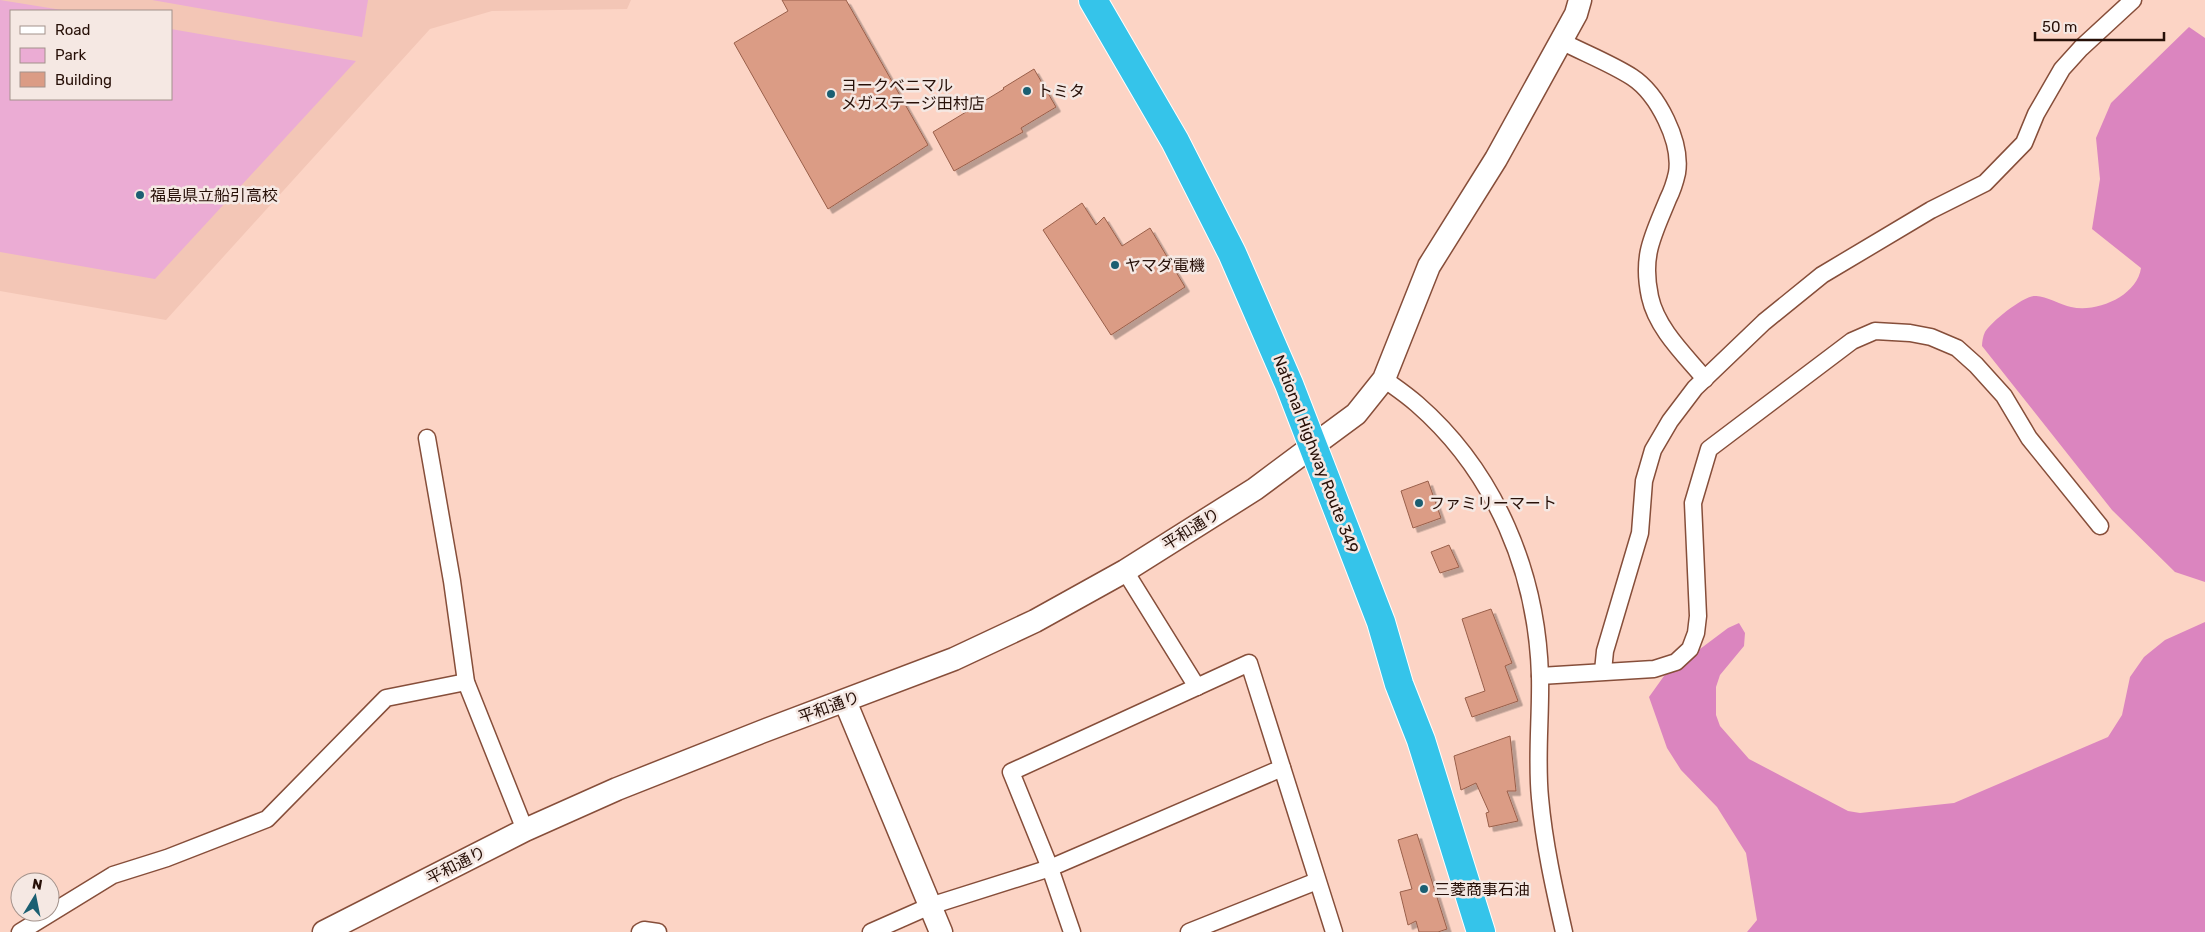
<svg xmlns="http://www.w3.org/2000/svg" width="2205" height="932" font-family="Rubik,'Noto Sans JP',sans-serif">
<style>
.built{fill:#f3c6b6;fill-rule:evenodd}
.green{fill:#ebacd4}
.forest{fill:#db85bf}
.building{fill:#db9c85;stroke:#995f4a;filter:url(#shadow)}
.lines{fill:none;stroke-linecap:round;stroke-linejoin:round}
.street-casing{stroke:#864e3a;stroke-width:19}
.secondary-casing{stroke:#864e3a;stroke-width:25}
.highway-casing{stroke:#fff;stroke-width:30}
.street{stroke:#fff;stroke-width:16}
.secondary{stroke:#fff;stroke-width:22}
.highway{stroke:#35c4ea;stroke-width:28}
.poi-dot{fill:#1b5f72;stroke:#f5e8e3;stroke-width:2}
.labels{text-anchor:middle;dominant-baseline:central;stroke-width:5;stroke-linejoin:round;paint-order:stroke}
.poi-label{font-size:16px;fill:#271008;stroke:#f5e8e3;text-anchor:start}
.street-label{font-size:16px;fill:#271008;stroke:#f5e8e3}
</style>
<defs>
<filter id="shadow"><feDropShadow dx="4.5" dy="4.5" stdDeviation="0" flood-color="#0004"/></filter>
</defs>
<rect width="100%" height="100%" fill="#fcd4c5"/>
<path class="built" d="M 0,0 L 631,0 L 627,9 L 492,11 L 430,29 L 166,320 L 0,291 ZM 11,11 L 171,11 L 171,99 L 11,99 Z"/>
<g class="green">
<path d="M 0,0 L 68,11 L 11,11 L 11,99 L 171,99 L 171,29 L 356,61 L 155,279 L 0,252 Z"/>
<path d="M 152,0 L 368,0 L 362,37 Z"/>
</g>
<g class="forest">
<path d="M 2189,27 L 2205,38 L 2205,582 L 2175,572 L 2112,510 L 1982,346 C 1982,342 1983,336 1985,332 C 1991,322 2023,296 2035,296 C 2044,295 2061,305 2071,307 C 2097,313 2137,296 2141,268 L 2092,229 L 2100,179 L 2096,138 L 2111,103 Z"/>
<path d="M 2205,622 L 2205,932 L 1747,932 L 1757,920 L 1746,853 L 1717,807 L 1681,770 L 1667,748 L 1649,697 L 1664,676 L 1728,628 L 1739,623 L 1745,633 L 1744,646 L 1720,675 L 1716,687 L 1716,715 L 1720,726 L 1749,759 L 1848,811 L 1860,813 L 1954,803 L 2108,737 L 2122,715 L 2130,677 L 2144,657 L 2165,640 Z"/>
</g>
<g class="building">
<path d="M 782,0 L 846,0 L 928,145 L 828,209 L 734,43 L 788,11 Z"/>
<path d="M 1034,69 L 1056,107 L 1021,128 L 1023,132 L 954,171 L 933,132 L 1004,89 L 1003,88 Z"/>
<path d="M 1082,203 L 1096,225 L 1104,217 L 1122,246 L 1150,228 L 1185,287 L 1111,335 L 1043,230 Z"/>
<path d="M 1428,481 L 1441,518 L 1413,528 L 1401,491 Z"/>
<path d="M 1449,545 L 1459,567 L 1440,573 L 1431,552 Z"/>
<path d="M 1491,609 L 1512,663 L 1505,666 L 1518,701 L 1472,717 L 1465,698 L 1485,691 L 1462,619 Z"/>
<path d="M 1510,736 L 1516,791 L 1507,791 L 1518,821 L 1489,827 L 1486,813 L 1489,812 L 1476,783 L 1461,790 L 1454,756 Z"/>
<path d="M 1417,834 L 1447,929 L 1438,932 L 1419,932 L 1416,921 L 1408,925 L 1400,892 L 1412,889 L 1398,840 Z"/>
</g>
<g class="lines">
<defs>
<g id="street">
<path d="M 1561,41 C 1584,53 1610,63 1632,77 C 1658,94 1682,142 1677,173 C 1675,182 1672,191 1668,199 C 1653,236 1641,255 1650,297 C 1657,329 1685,355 1705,379"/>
<path d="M 1384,379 C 1395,387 1407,395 1417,404 C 1496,473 1537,573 1540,676 C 1541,716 1536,758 1540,798 C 1544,843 1554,888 1564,932"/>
<path d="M 427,438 L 452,581 L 466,682 L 525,830"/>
<path d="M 1125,571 L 1197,687"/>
<path d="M 1603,671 L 1605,651 L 1640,533 L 1644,481 L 1653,450 L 1670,421 L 1695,388 L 1764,322 L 1822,275 L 1931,210 L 1985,183 L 2024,143 L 2036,114 L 2062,69 L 2081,48 L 2133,0"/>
<path d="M 1540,676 L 1654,669 L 1676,662 L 1690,649 L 1696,633 L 1698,616 L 1693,503 L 1709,449 L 1852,341 L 1875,331 L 1910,333 L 1931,337 L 1957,348 L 1976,365 L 2004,396 L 2029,438 L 2100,526"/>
<path d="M 20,932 L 113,875 L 167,858 L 267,819 L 386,698 L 466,682"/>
<path d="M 640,932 L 644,930 L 658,932"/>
<path d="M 871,932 L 930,906 L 1050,868 L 1282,768"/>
<path d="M 1072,932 L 1050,868 L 1011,772 L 1249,663 L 1334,932"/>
<path d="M 1189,932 L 1317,881"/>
</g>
<g id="secondary">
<path d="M 845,701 L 941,932"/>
<path d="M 324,932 L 525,830 L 617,789 L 761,732 L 954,659 L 1035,621 L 1125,571 L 1255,489 L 1314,445 L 1356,414 L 1384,379 L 1429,266 L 1496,159 L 1576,14 L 1580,0"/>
</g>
<path id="highway" d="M 1093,0 L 1175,141 L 1232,253 L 1289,384 L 1381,622 L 1399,684 L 1421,740 L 1481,932"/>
</defs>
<use href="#street" class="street-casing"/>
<use href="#secondary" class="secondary-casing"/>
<use href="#highway" class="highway-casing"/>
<use href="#street" class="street"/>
<use href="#secondary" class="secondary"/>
<use href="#highway" class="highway"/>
</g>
<g class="poi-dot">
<circle cx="1027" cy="91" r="5"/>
<circle cx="831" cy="94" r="5"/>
<circle cx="140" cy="195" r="5"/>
<circle cx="1115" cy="265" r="5"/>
<circle cx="1419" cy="503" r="5"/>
<circle cx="1424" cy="889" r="5"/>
</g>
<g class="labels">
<g class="poi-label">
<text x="841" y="85">ヨークベニマル<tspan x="841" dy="18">メガステージ田村店</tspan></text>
<text x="1037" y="91">トミタ</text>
<text x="150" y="195">福島県立船引高校</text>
<text x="1125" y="265">ヤマダ電機</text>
<text x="1429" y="503">ファミリーマート</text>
<text x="1434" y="889">三菱商事石油</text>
</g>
<g class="street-label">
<text transform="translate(1316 454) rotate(69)">National Highway Route 349</text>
<text transform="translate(1191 529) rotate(-32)">平和通り</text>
<text transform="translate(829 707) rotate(-20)">平和通り</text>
<text transform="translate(456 865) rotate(-27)">平和通り</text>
</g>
</g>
<rect x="10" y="10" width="162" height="90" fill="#f5e8e3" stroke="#a3928b"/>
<rect x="20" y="26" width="25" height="8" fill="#ffffff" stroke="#a3928b"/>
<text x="55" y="35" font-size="15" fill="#271008">Road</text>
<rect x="20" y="48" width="25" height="15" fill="#ebacd4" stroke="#a3928b"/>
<text x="55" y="60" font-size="15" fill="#271008">Park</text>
<rect x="20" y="72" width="25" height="15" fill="#db9c85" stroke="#a3928b"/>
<text x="55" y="85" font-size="15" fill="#271008">Building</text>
<g transform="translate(35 897) rotate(10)"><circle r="24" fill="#f5e8e3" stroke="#a3928b"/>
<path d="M0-4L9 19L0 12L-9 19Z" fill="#1b5f72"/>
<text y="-8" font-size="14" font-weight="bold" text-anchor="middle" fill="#271008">N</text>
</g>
<path d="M2035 32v8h129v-8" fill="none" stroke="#271008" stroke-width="2.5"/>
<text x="2042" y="32" font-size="15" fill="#271008" stroke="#f5e8e3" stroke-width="4" paint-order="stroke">50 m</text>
</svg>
